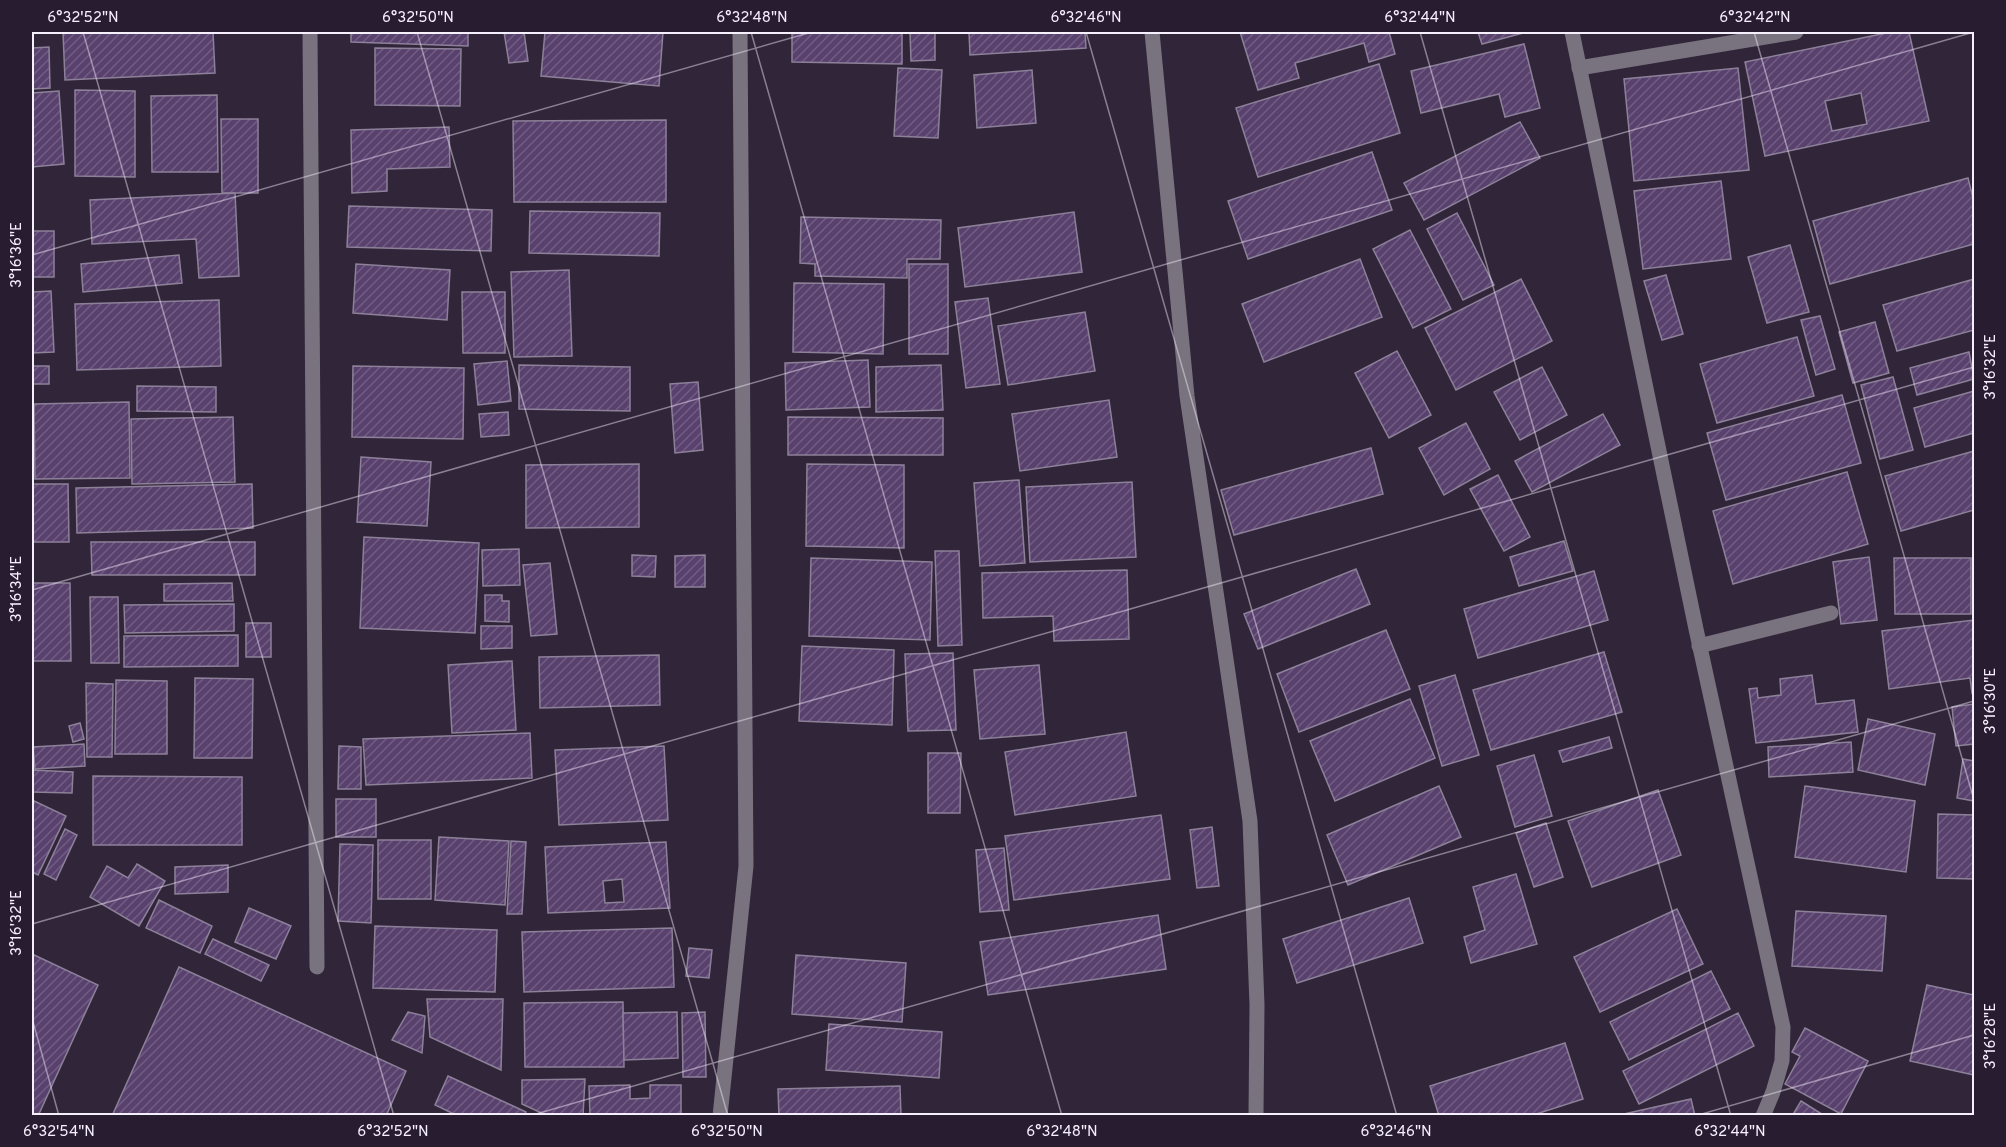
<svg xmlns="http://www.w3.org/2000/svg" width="2006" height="1147" font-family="Overpass,sans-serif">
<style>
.building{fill:url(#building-hatch);stroke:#8d8099;stroke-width:1.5;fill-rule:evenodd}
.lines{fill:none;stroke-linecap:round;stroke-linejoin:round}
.minor{stroke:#78737e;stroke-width:15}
.ticks{fill:none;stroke:#f6effd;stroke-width:1.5;stroke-opacity:0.45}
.neatline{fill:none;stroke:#f6effd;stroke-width:2}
.ticks-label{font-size:15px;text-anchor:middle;fill:#f6effd}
</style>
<defs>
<pattern id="building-hatch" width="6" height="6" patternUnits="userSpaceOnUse" patternTransform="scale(1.5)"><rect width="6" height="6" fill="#59416e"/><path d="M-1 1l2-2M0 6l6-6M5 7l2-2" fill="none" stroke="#715d84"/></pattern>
</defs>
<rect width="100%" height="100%" fill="#31253a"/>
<g class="building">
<path d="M 63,32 L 213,32 L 215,73 L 65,80 Z"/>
<path d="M 351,32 L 468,32 L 468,46 L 351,42 Z"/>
<path d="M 504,32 L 524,32 L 528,61 L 509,63 Z"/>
<path d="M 545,32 L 663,32 L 659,86 L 541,76 Z"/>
<path d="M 792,32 L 902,32 L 902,64 L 792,62 Z"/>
<path d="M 910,32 L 935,32 L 935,60 L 911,61 Z"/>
<path d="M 969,32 L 1085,32 L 1086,48 L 970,55 Z"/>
<path d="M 1240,32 L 1389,32 L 1395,54 L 1369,62 L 1364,43 L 1295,63 L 1299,78 L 1258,90 Z"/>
<path d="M 1478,32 L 1527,32 L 1482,44 Z"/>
<path d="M 1891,32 L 1909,32 L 1929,121 L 1765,156 L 1745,62 ZM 1861,93 L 1867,124 L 1832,131 L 1825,101 Z"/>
<path d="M 1524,44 L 1540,108 L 1505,117 L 1499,94 L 1421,113 L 1411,71 Z"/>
<path d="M 49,47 L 50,88 L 32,89 L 32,48 Z"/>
<path d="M 375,48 L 461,49 L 460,106 L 375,105 Z"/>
<path d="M 1379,64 L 1400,133 L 1258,177 L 1236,108 Z"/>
<path d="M 898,68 L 942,70 L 938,138 L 894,136 Z"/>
<path d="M 1738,68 L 1749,170 L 1634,181 L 1624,79 Z"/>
<path d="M 1032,70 L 1036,123 L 977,128 L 974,75 Z"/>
<path d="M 75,90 L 135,91 L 135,177 L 75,176 Z"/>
<path d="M 59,91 L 64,164 L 32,167 L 32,93 Z"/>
<path d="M 217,95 L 218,172 L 152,172 L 151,96 Z"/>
<path d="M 221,119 L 258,119 L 258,193 L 222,193 Z"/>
<path d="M 666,120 L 666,202 L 514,202 L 513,121 Z"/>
<path d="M 1520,122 L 1540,158 L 1424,220 L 1404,183 Z"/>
<path d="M 449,127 L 450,167 L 387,169 L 387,191 L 352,193 L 351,130 Z"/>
<path d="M 1372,152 L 1392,210 L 1248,259 L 1228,201 Z"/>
<path d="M 1968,178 L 1974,202 L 1974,244 L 1830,284 L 1813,221 Z"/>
<path d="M 1721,181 L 1731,259 L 1643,269 L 1634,191 Z"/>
<path d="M 235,193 L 239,276 L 199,278 L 196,239 L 92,244 L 90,200 Z"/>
<path d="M 349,206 L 492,210 L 491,251 L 347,247 Z"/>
<path d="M 530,211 L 660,213 L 659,256 L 529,253 Z"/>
<path d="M 1074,212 L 1082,272 L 965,287 L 958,228 Z"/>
<path d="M 1457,213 L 1494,285 L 1463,300 L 1427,229 Z"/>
<path d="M 801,217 L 941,220 L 940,259 L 907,259 L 907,278 L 815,276 L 815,264 L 800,263 Z"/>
<path d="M 1410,230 L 1451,309 L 1413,328 L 1373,249 Z"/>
<rect x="32" y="231" width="22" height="46"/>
<path d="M 1790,245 L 1809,312 L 1767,323 L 1748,257 Z"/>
<path d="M 179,255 L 182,283 L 83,292 L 81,264 Z"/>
<path d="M 1360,259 L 1382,317 L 1264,362 L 1242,304 Z"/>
<path d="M 356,264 L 450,270 L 447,320 L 353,313 Z"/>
<rect x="909" y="264" width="39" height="90"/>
<path d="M 569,270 L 572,356 L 514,357 L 511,272 Z"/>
<path d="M 1666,275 L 1683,334 L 1662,340 L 1644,281 Z"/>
<path d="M 1521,279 L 1552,341 L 1456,390 L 1425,328 Z"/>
<path d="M 1974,279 L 1974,330 L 1897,351 L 1883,305 Z"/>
<path d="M 794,283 L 884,284 L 883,354 L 793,352 Z"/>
<path d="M 51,291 L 54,352 L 32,353 L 32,292 Z"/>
<path d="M 462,292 L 505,292 L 505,353 L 463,353 Z"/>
<path d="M 988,298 L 1000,384 L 966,388 L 955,302 Z"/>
<path d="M 219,300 L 221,366 L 77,370 L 75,304 Z"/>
<path d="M 1085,312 L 1095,371 L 1008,385 L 998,326 Z"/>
<path d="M 1820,316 L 1835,369 L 1816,375 L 1801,320 Z"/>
<path d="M 1875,322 L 1889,373 L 1853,383 L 1839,332 Z"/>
<path d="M 1797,337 L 1814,396 L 1717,423 L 1700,364 Z"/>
<path d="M 1397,351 L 1431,415 L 1389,438 L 1355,373 Z"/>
<path d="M 1969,352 L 1974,379 L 1917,395 L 1910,368 Z"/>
<path d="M 868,360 L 870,407 L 786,410 L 785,363 Z"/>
<path d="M 507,361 L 511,401 L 478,405 L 474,364 Z"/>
<path d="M 519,365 L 630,367 L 630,411 L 519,409 Z"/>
<path d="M 941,365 L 943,410 L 876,412 L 876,367 Z"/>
<rect x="32" y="366" width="17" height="18"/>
<path d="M 353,366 L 464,368 L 463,439 L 352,437 Z"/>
<path d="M 1542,367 L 1567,415 L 1520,440 L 1494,392 Z"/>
<path d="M 1893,377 L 1913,450 L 1880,459 L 1861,385 Z"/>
<path d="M 698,382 L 703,450 L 675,453 L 670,384 Z"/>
<path d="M 137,386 L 216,387 L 216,412 L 137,411 Z"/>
<path d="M 1974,391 L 1974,433 L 1925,447 L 1914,408 Z"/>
<path d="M 1842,395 L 1861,463 L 1726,500 L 1707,433 Z"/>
<path d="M 1109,400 L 1117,457 L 1020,471 L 1012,414 Z"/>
<path d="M 129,402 L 130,478 L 35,479 L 34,404 Z"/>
<path d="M 508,412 L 509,435 L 481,437 L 479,414 Z"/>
<path d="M 1603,414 L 1620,445 L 1532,492 L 1515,461 Z"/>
<path d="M 233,417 L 235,482 L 132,484 L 131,419 Z"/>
<path d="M 788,417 L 943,418 L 943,455 L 788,455 Z"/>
<path d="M 1466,423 L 1490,469 L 1444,495 L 1419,448 Z"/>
<path d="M 1371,448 L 1383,494 L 1234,535 L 1221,490 Z"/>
<path d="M 1974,451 L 1974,510 L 1901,531 L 1885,476 Z"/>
<path d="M 361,457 L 431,462 L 427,526 L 357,522 Z"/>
<path d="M 639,464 L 639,527 L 526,528 L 526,465 Z"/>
<path d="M 807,464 L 904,465 L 904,548 L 806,546 Z"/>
<path d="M 1847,472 L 1868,544 L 1733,584 L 1713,511 Z"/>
<path d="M 1498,475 L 1530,537 L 1504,551 L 1470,489 Z"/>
<path d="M 1019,480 L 1025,563 L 980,566 L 974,483 Z"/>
<path d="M 1132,482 L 1136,557 L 1030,562 L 1026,487 Z"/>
<path d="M 32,484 L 68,484 L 69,542 L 32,542 Z"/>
<path d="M 252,484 L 253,528 L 77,533 L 76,488 Z"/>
<path d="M 364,537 L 479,543 L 475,633 L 360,628 Z"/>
<path d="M 1564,541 L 1573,571 L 1519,586 L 1510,557 Z"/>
<path d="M 91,542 L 255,542 L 255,575 L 92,575 Z"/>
<path d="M 519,549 L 520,585 L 483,586 L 482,550 Z"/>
<path d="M 935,551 L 959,551 L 962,645 L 938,646 Z"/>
<path d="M 632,555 L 656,556 L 655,577 L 632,576 Z"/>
<path d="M 705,555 L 705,587 L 675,587 L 675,556 Z"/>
<path d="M 1869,557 L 1877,620 L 1841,624 L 1833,562 Z"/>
<path d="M 811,558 L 932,562 L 930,640 L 809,636 Z"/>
<path d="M 1894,558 L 1971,558 L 1971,614 L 1895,614 Z"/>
<path d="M 550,563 L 557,634 L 531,636 L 523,565 Z"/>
<path d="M 1356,569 L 1370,604 L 1258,649 L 1244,614 Z"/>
<path d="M 1127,570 L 1129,639 L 1054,641 L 1053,616 L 983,618 L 982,573 Z"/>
<path d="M 1594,571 L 1608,620 L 1478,658 L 1464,609 Z"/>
<path d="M 32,583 L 70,583 L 71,661 L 32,661 Z"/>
<path d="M 232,583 L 233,601 L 164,601 L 164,584 Z"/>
<path d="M 485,595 L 502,595 L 502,601 L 509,601 L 509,622 L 485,621 Z"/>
<path d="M 90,597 L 118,597 L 119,663 L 91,663 Z"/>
<path d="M 234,604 L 234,631 L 125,633 L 124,605 Z"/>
<path d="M 1974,620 L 1974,692 L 1972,693 L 1970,678 L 1889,689 L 1882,631 Z"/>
<rect x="246" y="623" width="25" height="34"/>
<path d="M 481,626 L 512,626 L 512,648 L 481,649 Z"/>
<path d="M 1386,630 L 1410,689 L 1299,732 L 1277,674 Z"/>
<path d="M 238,635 L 238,666 L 124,667 L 124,636 Z"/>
<path d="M 802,646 L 894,650 L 892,725 L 799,721 Z"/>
<path d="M 1604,652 L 1622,712 L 1491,750 L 1473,690 Z"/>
<path d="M 953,653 L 956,730 L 908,731 L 905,654 Z"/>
<path d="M 659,655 L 660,705 L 540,708 L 539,657 Z"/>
<path d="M 512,661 L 516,730 L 452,733 L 448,665 Z"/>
<path d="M 1039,665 L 1045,734 L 980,739 L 974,670 Z"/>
<path d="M 1455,675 L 1479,755 L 1442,766 L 1419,686 Z"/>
<path d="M 1812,675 L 1816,704 L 1854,700 L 1858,732 L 1756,743 L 1749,689 L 1757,688 L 1758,698 L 1781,695 L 1780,679 Z"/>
<path d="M 195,678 L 253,679 L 252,758 L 194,758 Z"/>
<path d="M 116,680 L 167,681 L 167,754 L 115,754 Z"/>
<path d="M 86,683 L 113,684 L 112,757 L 87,757 Z"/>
<path d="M 1410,699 L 1435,758 L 1335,801 L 1310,741 Z"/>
<path d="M 1974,704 L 1974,744 L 1956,746 L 1952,707 Z"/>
<path d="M 1868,719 L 1935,734 L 1925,785 L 1858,770 Z"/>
<path d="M 80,723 L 84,739 L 73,742 L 69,726 Z"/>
<path d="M 1126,732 L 1136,796 L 1015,815 L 1005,752 Z"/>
<path d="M 530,733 L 532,778 L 366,785 L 363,739 Z"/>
<path d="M 1609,737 L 1612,748 L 1563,762 L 1559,751 Z"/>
<path d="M 1851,742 L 1853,772 L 1769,777 L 1768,747 Z"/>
<path d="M 84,744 L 85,766 L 35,769 L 33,747 Z"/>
<path d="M 339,746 L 361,747 L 361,789 L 338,789 Z"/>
<path d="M 664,746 L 668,820 L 559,825 L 555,750 Z"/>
<path d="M 928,753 L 961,753 L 960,813 L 928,813 Z"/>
<path d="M 1534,755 L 1552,816 L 1515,827 L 1497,766 Z"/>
<path d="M 1963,759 L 1974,761 L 1974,801 L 1957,798 Z"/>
<path d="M 32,770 L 73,772 L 72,793 L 32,792 Z"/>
<path d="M 93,776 L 242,777 L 242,845 L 93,845 Z"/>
<path d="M 1439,786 L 1461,837 L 1348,885 L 1327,835 Z"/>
<path d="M 1805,786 L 1915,801 L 1906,872 L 1795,857 Z"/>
<path d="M 1658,790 L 1681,855 L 1592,887 L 1568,821 Z"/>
<rect x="336" y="799" width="40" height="38"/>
<path d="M 32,800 L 66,816 L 38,875 L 32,872 Z"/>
<path d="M 1938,814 L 1974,815 L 1974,879 L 1937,878 Z"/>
<path d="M 1161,815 L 1170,879 L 1014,900 L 1005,836 Z"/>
<path d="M 1546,823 L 1563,877 L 1534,887 L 1516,833 Z"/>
<path d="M 1212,827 L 1219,886 L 1197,888 L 1190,830 Z"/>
<path d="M 65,829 L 77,835 L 56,880 L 44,874 Z"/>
<path d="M 439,837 L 509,841 L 505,905 L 435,900 Z"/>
<rect x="378" y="840" width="53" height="59"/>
<path d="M 511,841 L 526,842 L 522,914 L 507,914 Z"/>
<path d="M 666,842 L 670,908 L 548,913 L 545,847 ZM 622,879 L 624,902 L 605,903 L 603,881 Z"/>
<path d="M 340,844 L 373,845 L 371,923 L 338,921 Z"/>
<path d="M 1004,848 L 1009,910 L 980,912 L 976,850 Z"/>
<path d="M 137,864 L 165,881 L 139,926 L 90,897 L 107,866 L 128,878 Z"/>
<path d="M 228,865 L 228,892 L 175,894 L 175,867 Z"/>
<path d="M 1516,874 L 1537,944 L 1471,963 L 1464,937 L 1485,930 L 1473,887 Z"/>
<path d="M 1409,898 L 1423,943 L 1297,983 L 1283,939 Z"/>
<path d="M 159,900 L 212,926 L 200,953 L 146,928 Z"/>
<path d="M 249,908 L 291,926 L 276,959 L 235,942 Z"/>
<path d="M 1677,909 L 1703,964 L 1600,1012 L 1574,957 Z"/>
<path d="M 1796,911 L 1886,916 L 1882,971 L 1792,966 Z"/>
<path d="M 1158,915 L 1166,969 L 988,995 L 980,942 Z"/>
<path d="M 375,926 L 497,930 L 495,992 L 373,988 Z"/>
<path d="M 672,928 L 674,987 L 524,992 L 522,932 Z"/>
<path d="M 213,939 L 269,965 L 261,981 L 205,954 Z"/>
<path d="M 689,948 L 712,950 L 709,978 L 686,976 Z"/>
<path d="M 32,954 L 98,985 L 38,1116 L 32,1116 Z"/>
<path d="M 796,955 L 906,963 L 902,1022 L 792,1014 Z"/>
<path d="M 179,967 L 406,1071 L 386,1116 L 112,1116 Z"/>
<path d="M 1711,971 L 1730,1009 L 1629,1060 L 1610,1022 Z"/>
<path d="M 1927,985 L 1974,995 L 1974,1075 L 1910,1061 Z"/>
<path d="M 427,999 L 503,999 L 501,1070 L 430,1037 Z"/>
<path d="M 623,1002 L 624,1067 L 525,1067 L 524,1003 Z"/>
<path d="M 408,1012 L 425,1016 L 422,1053 L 392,1040 Z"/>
<path d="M 677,1012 L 678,1058 L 624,1060 L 623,1013 Z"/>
<path d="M 705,1012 L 706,1077 L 683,1077 L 682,1013 Z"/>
<path d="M 1738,1013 L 1754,1046 L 1639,1104 L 1623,1071 Z"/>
<path d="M 829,1024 L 942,1032 L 939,1078 L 826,1070 Z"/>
<path d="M 1805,1028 L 1868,1061 L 1841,1114 L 1785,1084 L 1800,1056 L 1792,1052 Z"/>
<path d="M 1565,1043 L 1583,1099 L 1530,1116 L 1439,1116 L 1430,1086 Z"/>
<path d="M 448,1076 L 526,1112 L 525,1116 L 458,1116 L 435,1105 Z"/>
<path d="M 585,1079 L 583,1116 L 548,1116 L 522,1104 L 522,1080 Z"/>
<path d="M 630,1085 L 630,1099 L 650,1098 L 650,1085 L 681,1085 L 681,1116 L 590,1116 L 589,1086 Z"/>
<path d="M 900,1086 L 901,1116 L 779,1116 L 778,1089 Z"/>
<path d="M 1691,1099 L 1695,1116 L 1615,1116 Z"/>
<path d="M 1801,1101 L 1825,1116 L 1792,1116 Z"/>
</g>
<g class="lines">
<g class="minor">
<path d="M 310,32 L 317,967"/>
<path d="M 1152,32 L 1187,396 L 1250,821 L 1257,1005 L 1256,1116"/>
<path d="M 1572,32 L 1696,629 L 1783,1027 L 1782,1061 L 1773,1092 L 1763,1116"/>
<path d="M 1579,68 L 1796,32"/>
<path d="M 1699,646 L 1831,613"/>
<path d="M 720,1116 L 746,866 L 740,32"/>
</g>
</g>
<path class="ticks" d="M 83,32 L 394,1116M 417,32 L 728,1116M 751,32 L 1062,1116M 1086,32 L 1397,1116M 1420,32 L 1731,1116M 1754,32 L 1974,800M 32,255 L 812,32M 32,590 L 1974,32M 32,924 L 1974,367M 32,1018 L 59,1116M 529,1116 L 1974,701M 1695,1116 L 1974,1035"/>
<rect width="2006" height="1147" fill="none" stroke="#271c30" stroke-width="66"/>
<rect x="33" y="33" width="1940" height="1081" class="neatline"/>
<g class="ticks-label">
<text x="83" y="22">6°32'52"N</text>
<text x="418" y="22">6°32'50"N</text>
<text x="752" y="22">6°32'48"N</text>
<text x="1086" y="22">6°32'46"N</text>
<text x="1420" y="22">6°32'44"N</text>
<text x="1755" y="22">6°32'42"N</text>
<text transform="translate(16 255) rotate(-90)" y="5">3°16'36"E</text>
<text transform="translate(1990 367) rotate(-90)" y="5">3°16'32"E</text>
<text transform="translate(16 589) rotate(-90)" y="5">3°16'34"E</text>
<text transform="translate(1990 701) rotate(-90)" y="5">3°16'30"E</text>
<text transform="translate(16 923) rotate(-90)" y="5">3°16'32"E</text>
<text transform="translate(1990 1036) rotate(-90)" y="5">3°16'28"E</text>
<text x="59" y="1136">6°32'54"N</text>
<text x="393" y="1136">6°32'52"N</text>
<text x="727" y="1136">6°32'50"N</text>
<text x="1062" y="1136">6°32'48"N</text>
<text x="1396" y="1136">6°32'46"N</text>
<text x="1730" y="1136">6°32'44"N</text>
</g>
</svg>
